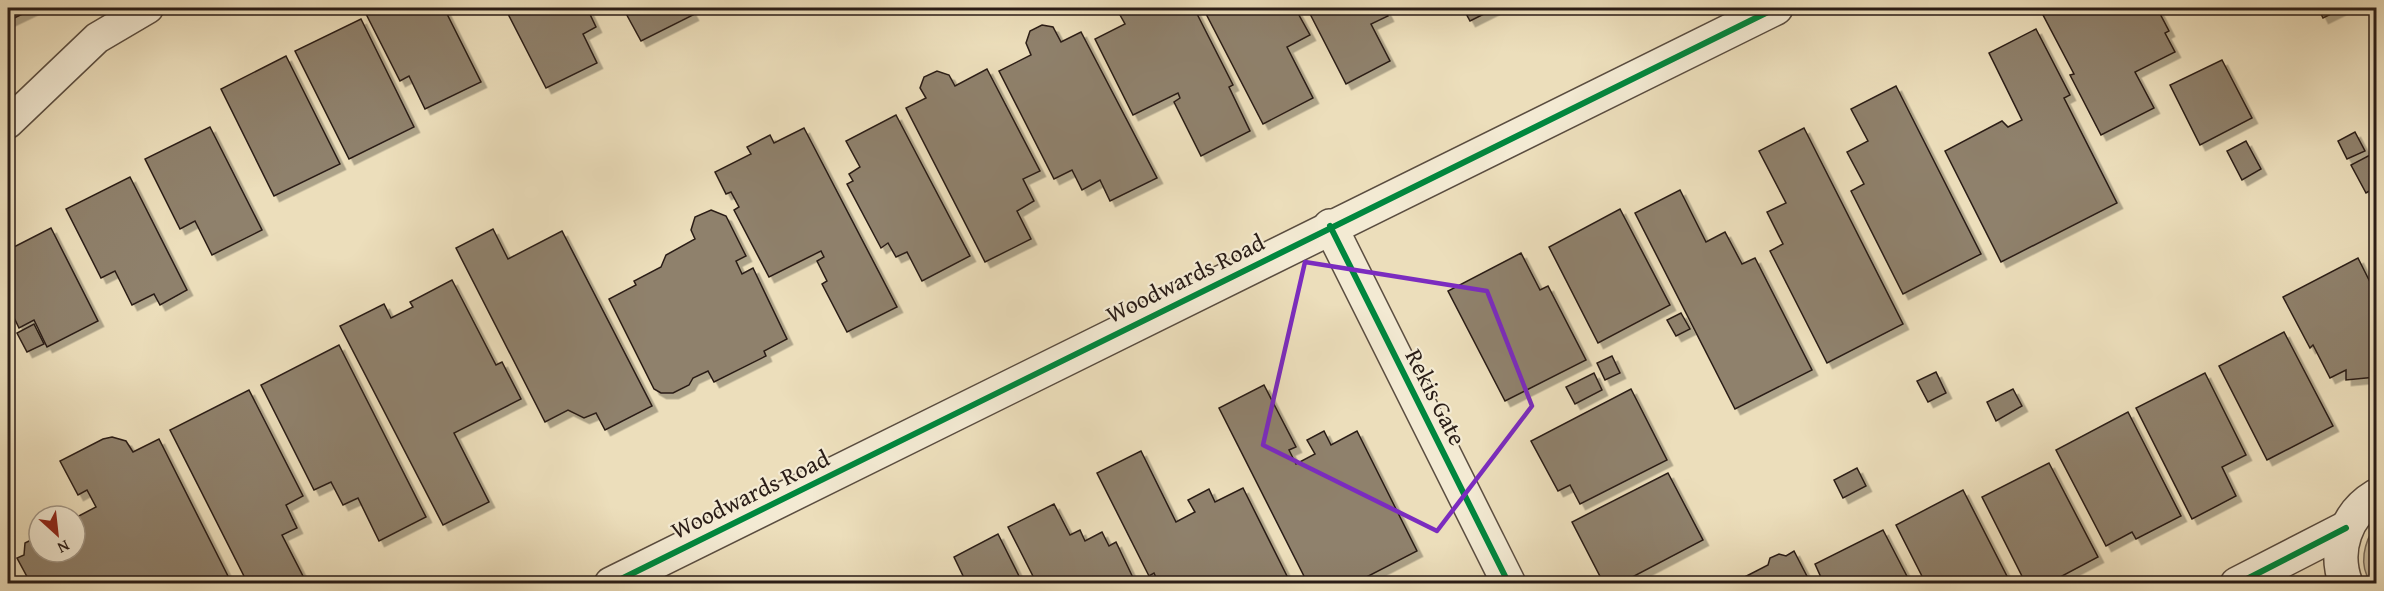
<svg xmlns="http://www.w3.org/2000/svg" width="2384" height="591" font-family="'Gentium Book Plus',serif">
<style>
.green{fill:#cbbd9f;stroke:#7a6d5b;stroke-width:1.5}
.building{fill:#8f816c;stroke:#2a1d17;stroke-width:1.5;filter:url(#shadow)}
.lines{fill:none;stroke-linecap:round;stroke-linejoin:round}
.lane-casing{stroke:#5a4d40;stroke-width:33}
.street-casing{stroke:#5a4d40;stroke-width:36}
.lane{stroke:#f3ead3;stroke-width:30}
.street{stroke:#f3ead3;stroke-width:33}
.cycleway-casing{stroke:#f3ead3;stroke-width:10}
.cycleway{stroke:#00873e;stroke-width:6}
.marked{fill:none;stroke:#7b2cbf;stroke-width:4.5;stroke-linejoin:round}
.labels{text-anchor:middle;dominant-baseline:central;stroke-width:4.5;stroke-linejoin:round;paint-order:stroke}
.street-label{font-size:24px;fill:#2a1d17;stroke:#f3ead3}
</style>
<defs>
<filter id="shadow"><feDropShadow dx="5.5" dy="5.5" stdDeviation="0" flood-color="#0004"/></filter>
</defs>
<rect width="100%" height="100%" fill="#ecdebb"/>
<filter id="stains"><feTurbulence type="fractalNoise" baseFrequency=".00333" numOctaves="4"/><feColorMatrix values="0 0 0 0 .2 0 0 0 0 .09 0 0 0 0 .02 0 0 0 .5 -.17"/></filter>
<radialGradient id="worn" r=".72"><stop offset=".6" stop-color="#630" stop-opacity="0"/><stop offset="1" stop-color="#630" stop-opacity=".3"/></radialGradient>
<path class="green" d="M 2376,525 L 2376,583 L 2371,583 C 2358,565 2364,542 2376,525 Z"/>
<g class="building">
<path d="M 8,8 L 35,8 L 8,21 Z"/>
<path d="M 363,8 L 444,8 L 481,82 L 425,109 L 409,76 L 400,81 Z"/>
<path d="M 505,8 L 587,8 L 596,27 L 583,34 L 597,63 L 546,88 Z"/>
<path d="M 623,8 L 689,8 L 693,15 L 641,41 Z"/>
<path d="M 1123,8 L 1194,8 L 1233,85 L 1229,87 L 1250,131 L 1201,156 L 1174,102 L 1180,98 L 1178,93 L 1133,115 L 1095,39 L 1125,24 L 1120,15 Z"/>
<path d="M 1203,8 L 1295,8 L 1310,35 L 1287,47 L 1313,98 L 1263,124 Z"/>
<path d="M 1307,8 L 1384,8 L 1388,16 L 1371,24 L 1390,61 L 1346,84 Z"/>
<path d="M 1463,8 L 1496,8 L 1470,21 Z"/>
<path d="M 2053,8 L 2157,8 L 2169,31 L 2165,33 L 2175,52 L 2135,72 L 2154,108 L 2101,135 L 2070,75 L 2074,74 L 2042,13 Z"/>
<path d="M 2318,8 L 2343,8 L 2323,18 Z"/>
<path d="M 361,19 L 414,127 L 349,159 L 295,51 Z"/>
<path d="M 1042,25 L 1053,27 L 1061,42 L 1081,32 L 1157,178 L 1110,201 L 1100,180 L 1082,190 L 1072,170 L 1054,179 L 999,71 L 1031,55 L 1026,43 L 1030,31 Z"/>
<path d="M 2036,29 L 2070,95 L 2064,98 L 2117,203 L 2001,262 L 1945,151 L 2002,121 L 2008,127 L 2022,120 L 1989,53 Z"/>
<path d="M 286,56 L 340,164 L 274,196 L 221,89 Z"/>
<path d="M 2222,60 L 2252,118 L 2200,145 L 2170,85 Z"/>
<path d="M 987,69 L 1040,171 L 1023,179 L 1034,201 L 1017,211 L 1031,239 L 985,262 L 906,108 L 926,98 L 920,88 L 924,77 L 937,71 L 949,75 L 955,86 Z"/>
<path d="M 1896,86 L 1981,254 L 1903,294 L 1851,191 L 1864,184 L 1847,152 L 1868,141 L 1851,109 Z"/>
<path d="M 896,115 L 970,256 L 922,281 L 907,252 L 896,257 L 888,243 L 881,248 L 847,184 L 853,181 L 849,174 L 860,167 L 846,141 Z"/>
<path d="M 210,127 L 262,230 L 212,255 L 195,221 L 180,229 L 145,159 Z"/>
<path d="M 804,128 L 897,307 L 847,332 L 822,284 L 827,281 L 817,261 L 824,257 L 821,251 L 769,277 L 734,210 L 739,207 L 731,192 L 726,194 L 715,172 L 751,154 L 747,147 L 770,135 L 774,143 Z"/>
<path d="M 1804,128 L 1903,324 L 1827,363 L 1770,251 L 1783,244 L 1767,212 L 1786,203 L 1759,151 Z"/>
<path d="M 2355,132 L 2365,151 L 2347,159 L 2338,141 Z"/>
<path d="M 2246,141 L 2261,169 L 2242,180 L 2227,151 Z"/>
<path d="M 2370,155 L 2376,169 L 2376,187 L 2366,193 L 2351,165 Z"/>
<path d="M 130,177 L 187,290 L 160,305 L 154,294 L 132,305 L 115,271 L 101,278 L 66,209 Z"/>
<path d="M 1680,190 L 1706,242 L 1725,232 L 1742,264 L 1755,258 L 1812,370 L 1735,409 L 1635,213 Z"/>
<path d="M 1620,209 L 1670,305 L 1598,343 L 1549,247 Z"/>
<path d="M 711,210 L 726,216 L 746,256 L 736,261 L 742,274 L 753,268 L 787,339 L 764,351 L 766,356 L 714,382 L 708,371 L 693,378 L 689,385 L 673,393 L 661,393 L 654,389 L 609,299 L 636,285 L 634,281 L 661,267 L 666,255 L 695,239 L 691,230 L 695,217 Z"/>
<path d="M 51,228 L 98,321 L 47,347 L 34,320 L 19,328 L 8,305 L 8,250 Z"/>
<path d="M 493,229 L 508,259 L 562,231 L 652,406 L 605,430 L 596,413 L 584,418 L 568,410 L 545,422 L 456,248 Z"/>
<path d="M 1521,253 L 1540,290 L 1548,286 L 1586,360 L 1505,401 L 1448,291 Z"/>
<path d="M 2358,258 L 2376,294 L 2376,377 L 2346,380 L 2346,370 L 2330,378 L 2313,345 L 2310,348 L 2283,297 Z"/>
<path d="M 452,280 L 496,365 L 502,362 L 521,399 L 454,433 L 489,502 L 443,525 L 340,326 L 384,304 L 391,318 L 413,307 L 410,302 Z"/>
<path d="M 1681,313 L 1690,329 L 1676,336 L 1667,320 Z"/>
<path d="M 34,324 L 44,344 L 27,352 L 17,333 Z"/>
<path d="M 2284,332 L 2333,426 L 2267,460 L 2219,366 Z"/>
<path d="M 339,345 L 426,517 L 379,541 L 358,498 L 343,505 L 331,482 L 314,490 L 261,385 Z"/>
<path d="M 1612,356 L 1620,373 L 1605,380 L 1597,363 Z"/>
<path d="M 1936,372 L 1946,393 L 1928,402 L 1917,381 Z"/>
<path d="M 1594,373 L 1602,390 L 1575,404 L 1566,387 Z"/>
<path d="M 2205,373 L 2246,455 L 2222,467 L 2236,496 L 2192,519 L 2136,408 Z"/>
<path d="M 1264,385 L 1296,447 L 1289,450 L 1296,464 L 1315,454 L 1307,440 L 1324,431 L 1331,445 L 1357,431 L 1417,551 L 1353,584 L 1308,584 L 1219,408 Z"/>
<path d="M 1631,389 L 1667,460 L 1580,504 L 1570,485 L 1558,491 L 1531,441 Z"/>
<path d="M 2013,389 L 2022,406 L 1996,421 L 1987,402 Z"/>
<path d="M 249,390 L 303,496 L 286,505 L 297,528 L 282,535 L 304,578 L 294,584 L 248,584 L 170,430 Z"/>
<path d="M 2128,412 L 2181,516 L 2136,539 L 2132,532 L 2106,546 L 2056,450 Z"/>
<path d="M 112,437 L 126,441 L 133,452 L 159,439 L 232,584 L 31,584 L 17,558 L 24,555 L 25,543 L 39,536 L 39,552 L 75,552 L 75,518 L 96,507 L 87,490 L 78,495 L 60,461 L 103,439 Z"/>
<path d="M 1141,451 L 1176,522 L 1195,512 L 1188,500 L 1209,489 L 1215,502 L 1243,488 L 1291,584 L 1159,584 L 1154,573 L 1149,576 L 1097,473 Z"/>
<path d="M 2049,463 L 2098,557 L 2047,584 L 2026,584 L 1982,497 Z"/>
<path d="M 1857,468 L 1866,486 L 1843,498 L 1834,480 Z"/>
<path d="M 1668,473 L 1703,540 L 1619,584 L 1604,584 L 1572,522 Z"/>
<path d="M 1963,490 L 2011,584 L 1926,584 L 1896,525 Z"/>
<path d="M 1054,504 L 1070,535 L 1080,530 L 1085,541 L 1102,532 L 1109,546 L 1116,542 L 1136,584 L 1037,584 L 1008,527 Z"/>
<path d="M 1883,530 L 1911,584 L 1824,584 L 1815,564 Z"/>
<path d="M 998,534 L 1023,584 L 967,584 L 954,557 Z"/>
<path d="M 1794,551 L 1811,584 L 1731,584 L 1768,565 L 1770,558 L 1779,554 L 1786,556 Z"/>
</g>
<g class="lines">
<defs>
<path id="lane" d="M 8,123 L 97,38 L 148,8"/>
<g id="street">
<path d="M 1330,226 L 1509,584"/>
<path d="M 611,584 L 1776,8"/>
<path d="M 2237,584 L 2346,528"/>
<path d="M 2346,584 C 2333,550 2346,514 2376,496"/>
</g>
</defs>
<use href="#lane" class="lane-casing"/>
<use href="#street" class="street-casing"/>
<use href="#lane" class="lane"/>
<use href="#street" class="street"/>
<defs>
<g id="cycleway">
<path d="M 1330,226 L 1509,584"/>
<path d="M 611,584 L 1776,8"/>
<path d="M 2237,584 L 2346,528"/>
</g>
</defs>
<use href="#cycleway" class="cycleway-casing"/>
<use href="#cycleway" class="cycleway"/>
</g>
<path class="marked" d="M 1305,262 L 1487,291 L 1532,406 L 1437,531 L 1263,445 Z"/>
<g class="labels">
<g class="street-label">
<text transform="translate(1185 278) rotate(-26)">Woodwards Road</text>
<text transform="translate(1436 397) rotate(63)">Rekis Gate</text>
<text transform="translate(750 494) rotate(-26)">Woodwards Road</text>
</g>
</g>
<rect width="2384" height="591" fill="none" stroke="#ecdebb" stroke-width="30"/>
<rect x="9" y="9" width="2366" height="573" fill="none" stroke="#2a1d17" stroke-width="3"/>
<rect x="15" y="15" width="2354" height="561" fill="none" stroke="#2a1d17" stroke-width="1.5"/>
<g transform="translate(57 534) rotate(153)"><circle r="28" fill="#f3ead3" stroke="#a39888" stroke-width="1.5"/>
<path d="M0-4.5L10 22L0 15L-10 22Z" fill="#8f2418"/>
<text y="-9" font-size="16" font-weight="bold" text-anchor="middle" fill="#2a1d17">N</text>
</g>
<rect width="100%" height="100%" filter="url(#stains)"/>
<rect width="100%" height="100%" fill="url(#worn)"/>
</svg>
